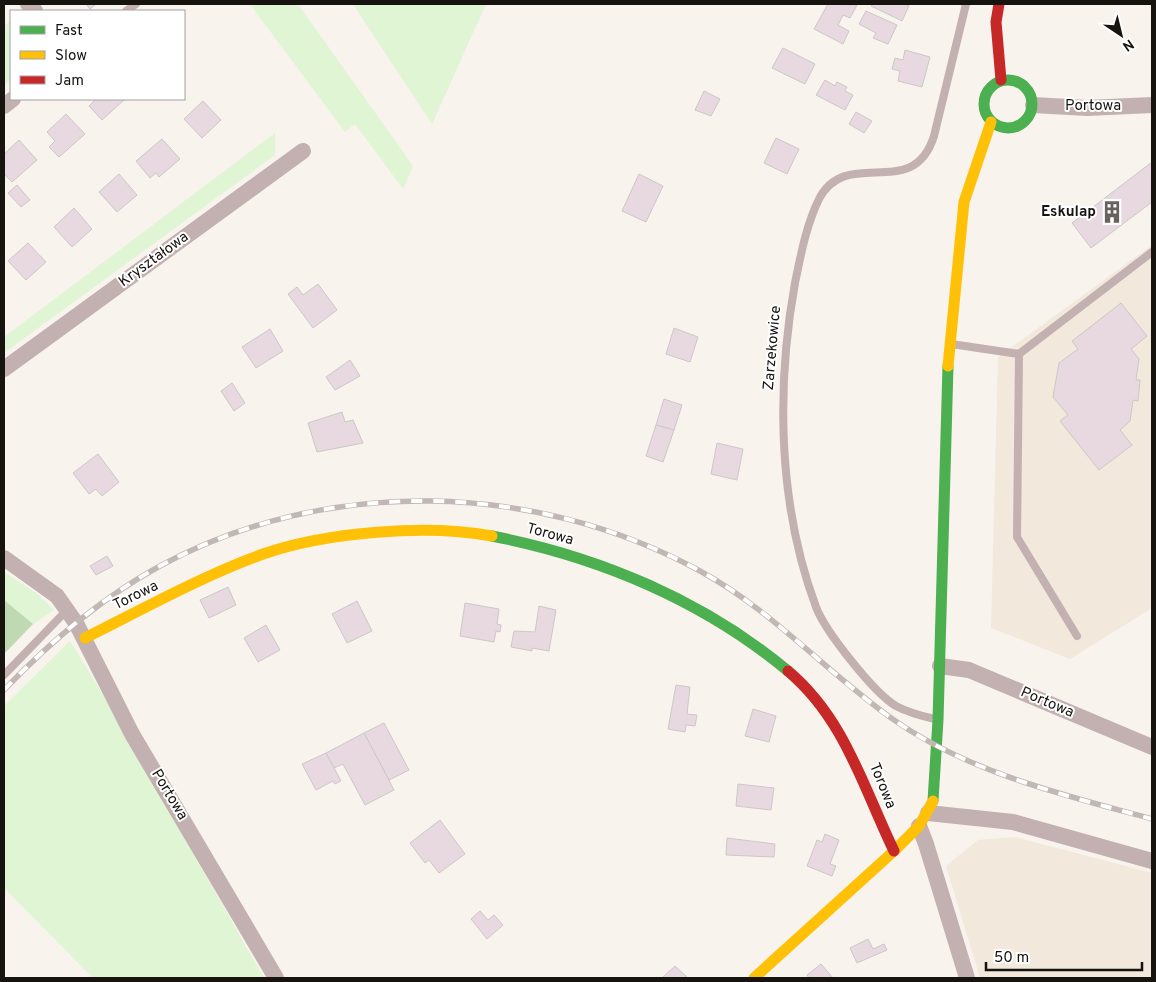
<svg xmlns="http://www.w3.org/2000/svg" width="1156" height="982" font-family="Overpass,sans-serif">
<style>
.built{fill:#f2e8dc}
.green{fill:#dff5d4}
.forest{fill:#bfd9b3}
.building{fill:#e8d9e0;stroke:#ccc8c7}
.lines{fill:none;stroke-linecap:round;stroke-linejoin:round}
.lane{stroke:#c3b0b0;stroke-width:8}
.street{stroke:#c3b0b0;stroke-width:16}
.fast{stroke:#4caf50;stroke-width:11}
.slow{stroke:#ffc107;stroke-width:11}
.jam{stroke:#c62828;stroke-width:11}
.rail-casing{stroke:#c1b7b4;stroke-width:5.5}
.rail{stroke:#fff;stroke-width:4;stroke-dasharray:11;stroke-linecap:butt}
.labels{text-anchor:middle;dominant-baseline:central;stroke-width:4;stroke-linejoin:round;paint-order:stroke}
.street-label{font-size:15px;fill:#171410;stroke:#fff}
.poi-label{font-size:15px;font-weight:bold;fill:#171410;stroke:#fff;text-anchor:end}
</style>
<rect width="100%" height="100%" fill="#f8f3ed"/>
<g class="built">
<path d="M 1152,245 L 1152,608 L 1070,659 L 991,628 L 998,357 Z"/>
<path d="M 1015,837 L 1152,873 L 1152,978 L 980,978 L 946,866 L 978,840 Z"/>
</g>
<g class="green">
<path d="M 250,4 L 298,4 L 413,166 L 403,189 L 355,124 L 345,132 Z"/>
<path d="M 353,4 L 486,4 L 432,124 Z"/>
<path d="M 11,20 L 11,79 L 4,86 L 4,26 Z"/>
<path d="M 275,133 L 275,155 L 4,353 L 4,337 Z"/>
<path d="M 4,572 L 36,593 L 54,610 L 33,624 L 4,600 Z"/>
<path d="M 70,641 L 93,678 L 264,978 L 93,978 L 4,888 L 4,706 Z"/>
</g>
<path class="forest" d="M 4,600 L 33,624 L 4,654 Z"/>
<g class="building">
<path d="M 86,4 L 96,4 L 90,9 Z"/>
<path d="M 828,4 L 857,5 L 850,18 L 843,15 L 838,25 L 849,31 L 843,44 L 814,29 Z"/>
<path d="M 872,4 L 904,4 L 909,6 L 902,21 L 871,6 Z"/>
<path d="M 866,11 L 897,25 L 888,44 L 873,38 L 876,33 L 859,24 Z"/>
<path d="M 783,48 L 815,64 L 805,84 L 772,68 Z"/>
<path d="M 905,50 L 930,57 L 922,87 L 898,81 L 900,71 L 892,69 L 895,58 L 903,60 Z"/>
<path d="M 825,80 L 835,86 L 837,82 L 847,87 L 845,91 L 853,95 L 845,110 L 816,95 Z"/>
<path d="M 704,91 L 720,99 L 711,116 L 695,110 Z"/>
<path d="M 94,99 L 125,99 L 102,120 L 89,106 L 95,100 Z"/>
<path d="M 203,101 L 221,120 L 202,138 L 184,119 Z"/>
<path d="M 856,112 L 872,121 L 864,133 L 849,124 Z"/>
<path d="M 66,114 L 85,134 L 59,157 L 49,147 L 55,141 L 47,132 Z"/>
<path d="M 776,138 L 799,149 L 787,174 L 764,163 Z"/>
<path d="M 162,139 L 180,159 L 159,177 L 156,173 L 150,178 L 136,161 Z"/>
<path d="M 19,140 L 37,160 L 12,182 L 4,174 L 4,154 Z"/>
<path d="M 1152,162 L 1152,202 L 1091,248 L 1072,223 Z"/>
<path d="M 119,174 L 137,195 L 117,212 L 99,192 Z"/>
<path d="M 639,174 L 663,186 L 646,222 L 622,211 Z"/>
<path d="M 17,185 L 30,200 L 21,207 L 8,193 Z"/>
<path d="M 74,208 L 92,229 L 72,247 L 54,227 Z"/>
<path d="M 28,243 L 46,262 L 26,280 L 8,261 Z"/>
<path d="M 318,284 L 337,310 L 313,328 L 288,294 L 297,287 L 303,295 Z"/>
<path d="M 1121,303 L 1147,336 L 1131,349 L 1139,359 L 1136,380 L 1140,380 L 1138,401 L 1133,400 L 1130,421 L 1120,430 L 1132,445 L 1099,470 L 1060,421 L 1068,415 L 1053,397 L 1059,363 L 1078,349 L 1072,341 Z"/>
<path d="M 674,328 L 698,337 L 690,362 L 666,354 Z"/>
<path d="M 270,329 L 283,351 L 256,368 L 242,347 Z"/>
<path d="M 350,360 L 360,376 L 335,390 L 326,377 Z"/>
<path d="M 232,383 L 245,403 L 234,411 L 221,391 Z"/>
<path d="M 664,399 L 682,405 L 674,430 L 656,425 Z"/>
<path d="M 342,412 L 345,422 L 353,420 L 363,443 L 317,452 L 308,423 Z"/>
<path d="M 656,425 L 674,430 L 663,462 L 646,456 Z"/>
<path d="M 717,443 L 743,449 L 737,480 L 711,474 Z"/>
<path d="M 98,454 L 119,482 L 102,496 L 96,489 L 89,494 L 73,473 Z"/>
<path d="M 107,556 L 113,566 L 96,575 L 90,566 Z"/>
<path d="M 228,587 L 236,605 L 209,618 L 200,600 Z"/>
<path d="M 357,601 L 372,631 L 347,643 L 332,614 Z"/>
<path d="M 465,603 L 499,609 L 497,624 L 501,625 L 500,632 L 496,631 L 494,642 L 460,636 Z"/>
<path d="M 539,606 L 556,610 L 549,651 L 532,648 L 532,651 L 511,647 L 514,631 L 535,632 Z"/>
<path d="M 266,625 L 280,650 L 258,662 L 244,638 Z"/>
<path d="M 676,685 L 690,687 L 687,714 L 697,715 L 695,726 L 686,725 L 685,732 L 668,729 Z"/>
<path d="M 753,709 L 776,716 L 769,742 L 745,736 Z"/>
<path d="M 384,723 L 409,770 L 389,780 L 364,733 Z"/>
<path d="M 364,733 L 394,790 L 365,805 L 343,764 L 334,768 L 326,753 Z"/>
<path d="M 326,753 L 341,781 L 335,784 L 333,781 L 316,790 L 302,764 Z"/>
<path d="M 738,784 L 774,788 L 771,810 L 736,806 Z"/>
<path d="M 440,820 L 465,854 L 439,873 L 429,860 L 425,863 L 410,843 Z"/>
<path d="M 825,834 L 839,840 L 830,864 L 836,866 L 832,876 L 807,866 L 817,840 L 822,842 Z"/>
<path d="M 727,838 L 775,844 L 774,857 L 726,855 Z"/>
<path d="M 480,911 L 488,920 L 494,915 L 503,925 L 487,939 L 471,919 Z"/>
<path d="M 868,939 L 873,949 L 884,944 L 887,950 L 857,963 L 850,948 Z"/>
<path d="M 821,964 L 833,978 L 809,978 L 807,975 Z"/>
<path d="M 675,966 L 688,978 L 662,978 Z"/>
</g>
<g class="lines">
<g class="lane">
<path d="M 126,11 L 136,4"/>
<path d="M 951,344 L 1019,354 L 1152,252"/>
<path d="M 1019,354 L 1017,537 L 1077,636"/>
<path d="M 4,675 L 67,610"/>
<path d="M 935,719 C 921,716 909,713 896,706 C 874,693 825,631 816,607 C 778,505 776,388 795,283 C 801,254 806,226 819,199 C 847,145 913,203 934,136 L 966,4"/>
</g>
<g class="street">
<path d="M 28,4 L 35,11"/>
<path d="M 1033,105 L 1087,108 L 1152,105"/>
<path d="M 4,106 L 13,99"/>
<path d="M 4,369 L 303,151"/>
<path d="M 4,558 L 57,596 L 76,623 L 132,734 L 276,978"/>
<path d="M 940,666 L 969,670 L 1152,747"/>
<path d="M 928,813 L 1013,822 L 1152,861"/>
<path d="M 919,826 L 926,844 L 967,978"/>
</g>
<g class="fast">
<circle cx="1008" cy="104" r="24"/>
<path d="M 492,536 C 600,557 704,601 788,671"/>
<path d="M 933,801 L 938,720 L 948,366"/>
</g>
<g class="slow">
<path d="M 948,366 L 964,202 L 991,122"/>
<path d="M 85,638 C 143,609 202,576 263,554 C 327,532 426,524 492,536"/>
<path d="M 754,978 L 894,851 L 919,826 L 933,801"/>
</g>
<g class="jam">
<path d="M 999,4 L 996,22 L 1001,80"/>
<path d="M 788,671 C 845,719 863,787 894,851"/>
</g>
<defs>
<path id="rail" d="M 4,690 C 50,642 101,598 160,566 C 326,476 535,481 700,571 C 772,610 827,673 894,720 C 970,773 1064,795 1152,819"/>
</defs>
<use href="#rail" class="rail-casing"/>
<use href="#rail" class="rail"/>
</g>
<defs>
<symbol id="building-bare" viewBox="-9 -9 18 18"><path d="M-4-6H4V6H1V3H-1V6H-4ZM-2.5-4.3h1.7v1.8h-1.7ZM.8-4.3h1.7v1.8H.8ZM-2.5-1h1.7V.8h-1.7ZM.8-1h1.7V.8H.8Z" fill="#66625d" stroke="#fff" stroke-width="2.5" paint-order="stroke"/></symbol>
</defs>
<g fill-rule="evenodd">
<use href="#building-bare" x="1096" y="196" width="32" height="32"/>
</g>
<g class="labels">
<g class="street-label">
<text x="1093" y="106">Portowa</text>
<text transform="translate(154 260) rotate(-36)">Kryształowa</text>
<text transform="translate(773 348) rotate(-85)">Zarzekowice</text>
<text transform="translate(550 535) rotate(15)">Torowa</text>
<text transform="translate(136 596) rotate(-26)">Torowa</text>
<text transform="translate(1047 703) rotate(23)">Portowa</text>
<text transform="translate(882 786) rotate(68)">Torowa</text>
<text transform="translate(169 795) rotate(59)">Portowa</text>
</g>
<g class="poi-label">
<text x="1096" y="212">Eskulap</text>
</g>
</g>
<rect width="1156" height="982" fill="none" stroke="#171410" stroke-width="10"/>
<rect x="10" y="10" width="175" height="90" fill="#ffffff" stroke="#a2a19f"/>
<rect x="20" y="26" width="25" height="8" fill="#4caf50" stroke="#a2a19f"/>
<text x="55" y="35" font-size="15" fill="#171410">Fast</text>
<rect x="20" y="51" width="25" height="8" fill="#ffc107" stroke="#a2a19f"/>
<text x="55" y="60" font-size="15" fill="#171410">Slow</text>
<rect x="20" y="76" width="25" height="8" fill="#c62828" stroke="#a2a19f"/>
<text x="55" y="85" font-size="15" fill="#171410">Jam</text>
<g transform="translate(1121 35) rotate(145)" stroke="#ffffff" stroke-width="4" paint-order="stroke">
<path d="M0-4L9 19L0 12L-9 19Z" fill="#171410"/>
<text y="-8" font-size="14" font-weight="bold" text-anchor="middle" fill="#171410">N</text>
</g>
<path d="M986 962v8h156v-8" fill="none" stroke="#171410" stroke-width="2.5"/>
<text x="994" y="962" font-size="15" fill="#171410" stroke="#ffffff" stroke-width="4" paint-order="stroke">50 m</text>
</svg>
